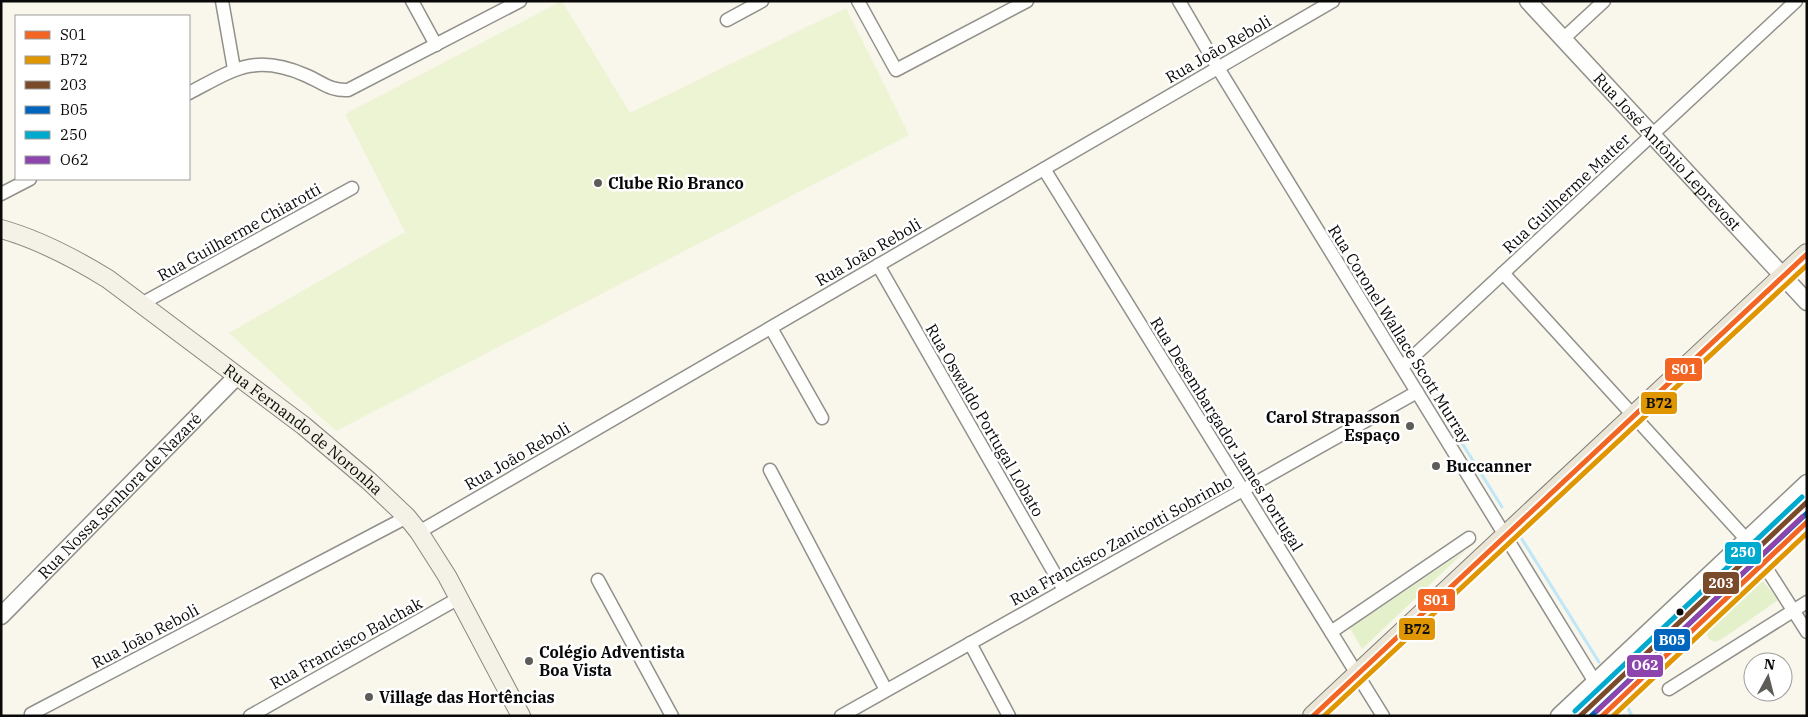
<svg xmlns="http://www.w3.org/2000/svg" width="1808" height="717" font-family="'IBM Plex Serif',serif">
<style>
.green{fill:#e3f0c9}
.pitch{fill:#edf4d3}
.lines{fill:none;stroke-linecap:round;stroke-linejoin:round}
.stream{stroke:#bee7f7;stroke-width:3}
.minor-casing{stroke:#91908b;stroke-width:15}
.tertiary-casing{stroke:#91908b;stroke-width:19}
.secondary-casing{stroke:#888682;stroke-width:20}
.primary-casing{stroke:#7e7d78;stroke-width:22}
.minor{stroke:#fefefc;stroke-width:12}
.tertiary{stroke:#fefefc;stroke-width:16}
.secondary{stroke:#f4f2e6;stroke-width:18}
.primary{stroke:#ebe5d5;stroke-width:20}
.bus-1-casing{stroke:#fff;stroke-width:9}
.bus-2-casing{stroke:#fff;stroke-width:9}
.bus-3-casing{stroke:#fff;stroke-width:9}
.bus-4-casing{stroke:#fff;stroke-width:9}
.bus-5-casing{stroke:#fff;stroke-width:9}
.bus-6-casing{stroke:#fff;stroke-width:9}
.bus-1{stroke:#f26522;stroke-width:5}
.bus-2{stroke:#df9601;stroke-width:5}
.bus-3{stroke:#7a4b2a;stroke-width:5}
.bus-4{stroke:#0065bd;stroke-width:5}
.bus-5{stroke:#00a9ce;stroke-width:5}
.bus-6{stroke:#8e44ad;stroke-width:5}
.poi-dot{fill:#5d5c58;stroke:#fff;stroke-width:2}
.bus-dot{fill:#090909;stroke:#fff;stroke-width:2}
.labels{text-anchor:middle;dominant-baseline:central;stroke-width:5;stroke-linejoin:round;paint-order:stroke}
.street-label{font-size:16px;fill:#090909;stroke:#fff}
.poi-label{font-size:16px;font-weight:bold;fill:#090909;stroke:#fff;text-anchor:start}
.line-badge{stroke:#fff;stroke-width:2}
.badge-label{font-size:14px;text-anchor:middle;font-weight:bold;fill:#fff}
.pale-badge-label{font-size:14px;text-anchor:middle;font-weight:bold;fill:#111}
</style>
<rect width="100%" height="100%" fill="#f9f6ec"/>
<g class="green">
<path d="M 1465,551 L 1362,649 L 1350,628 Z"/>
<path d="M 1762,580 L 1778,600 L 1722,639 L 1715,642 L 1709,639 L 1707,635 L 1709,628 Z"/>
</g>
<path class="pitch" d="M 562,1 L 630,113 L 846,8 L 909,135 L 336,431 L 229,333 L 405,232 L 345,114 Z"/>
<g class="lines">
<g class="stream">
<path d="M 1432,395 L 1502,507"/>
<path d="M 1520,536 L 1599,662"/>
<path d="M 1628,708 L 1632,716"/>
</g>
<defs>
<g id="minor">
<path d="M 222,1 L 234,69"/>
<path d="M 412,1 L 436,45"/>
<path d="M 858,1 L 896,70 L 1027,1"/>
<path d="M 1179,1 L 1218,68 L 1595,682"/>
<path d="M 727,20 L 762,1"/>
<path d="M 1563,39 L 1604,1"/>
<path d="M 189,93 C 233,70 254,53 305,75 C 322,82 330,91 348,90 L 520,1"/>
<path d="M 1044,169 L 1383,716"/>
<path d="M 1,194 L 30,179"/>
<path d="M 878,265 L 1064,590"/>
<path d="M 1503,273 L 1747,540"/>
<path d="M 141,304 L 352,188"/>
<path d="M 771,328 L 822,418"/>
<path d="M 1402,367 L 1796,1"/>
<path d="M 770,470 L 886,690"/>
<path d="M 419,532 L 1333,1"/>
<path d="M 1763,563 L 1807,632"/>
<path d="M 598,580 L 672,716"/>
<path d="M 1331,632 L 1469,538"/>
<path d="M 970,643 L 1009,716"/>
<path d="M 1669,689 L 1807,602"/>
<path d="M 31,714 L 407,517"/>
<path d="M 250,716 L 459,598"/>
<path d="M 841,716 L 1417,392"/>
</g>
<g id="tertiary">
<path id="s1" d="M 1528,1 L 1807,302"/>
<path id="s2" d="M 1,616 L 237,376"/>
<path d="M 1559,716 L 1807,483"/>
<path d="M 1602,716 L 1807,522"/>
</g>
<g id="secondary">
<path id="s3" d="M 1,229 C 40,240 74,258 108,279 L 304,426 L 369,481 L 407,517 L 419,532 L 447,576 L 521,716"/>
</g>
<path id="primary" d="M 1313,716 L 1807,254"/>
</defs>
<use href="#minor" class="minor-casing"/>
<use href="#tertiary" class="tertiary-casing"/>
<use href="#secondary" class="secondary-casing"/>
<use href="#primary" class="primary-casing"/>
<use href="#minor" class="minor"/>
<use href="#tertiary" class="tertiary"/>
<use href="#secondary" class="secondary"/>
<use href="#primary" class="primary"/>
<defs>
<g id="bus-1">
<path d="M 1313,716 L 1807,254"/>
<path d="M 1602,716 L 1807,522"/>
</g>
<g id="bus-2">
<path d="M 1324,716 L 1807,265"/>
<path d="M 1613,716 L 1807,533"/>
</g>
<path id="bus-3" d="M 1580,716 L 1807,502"/>
<path id="bus-4" d="M 1591,716 L 1807,513"/>
<path id="bus-5" d="M 1575,711 L 1802,497"/>
<path id="bus-6" d="M 1597,711 L 1802,517"/>
</defs>
<use href="#bus-1" class="bus-1-casing"/>
<use href="#bus-2" class="bus-2-casing"/>
<use href="#bus-3" class="bus-3-casing"/>
<use href="#bus-4" class="bus-4-casing"/>
<use href="#bus-5" class="bus-5-casing"/>
<use href="#bus-6" class="bus-6-casing"/>
<use href="#bus-1" class="bus-1"/>
<use href="#bus-2" class="bus-2"/>
<use href="#bus-3" class="bus-3"/>
<use href="#bus-4" class="bus-4"/>
<use href="#bus-5" class="bus-5"/>
<use href="#bus-6" class="bus-6"/>
</g>
<g class="poi-dot">
<circle cx="598" cy="183" r="5"/>
<circle cx="1410" cy="426" r="5"/>
<circle cx="1436" cy="466" r="5"/>
<circle cx="529" cy="661" r="5"/>
<circle cx="369" cy="697" r="5"/>
</g>
<circle class="bus-dot" cx="1680" cy="612" r="4.5"/>
<g class="labels">
<g class="street-label">
<text transform="translate(1218 49) rotate(-30)">Rua João Reboli</text>
<text stroke="none"><textPath href="#s1" startOffset="205">Rua José Antônio Leprevost</textPath></text>
<text transform="translate(1566 193) rotate(-43)">Rua Guilherme Matter</text>
<text transform="translate(239 232) rotate(-29)">Rua Guilherme Chiarotti</text>
<text transform="translate(868 252) rotate(-30)">Rua João Reboli</text>
<text transform="translate(1400 334) rotate(58)">Rua Coronel Wallace Scott Murray</text>
<text transform="translate(985 420) rotate(60)">Rua Oswaldo Portugal Lobato</text>
<text stroke="none"><textPath href="#s3" startOffset="365">Rua Fernando de Noronha</textPath></text>
<text transform="translate(1227 434) rotate(58)">Rua Desembargador James Portugal</text>
<text transform="translate(517 456) rotate(-30)">Rua João Reboli</text>
<text stroke="none"><textPath href="#s2" startOffset="169">Rua Nossa Senhora de Nazaré</textPath></text>
<text transform="translate(1121 540) rotate(-29)">Rua Francisco Zanicotti Sobrinho</text>
<text transform="translate(145 636) rotate(-28)">Rua João Reboli</text>
<text transform="translate(346 643) rotate(-29)">Rua Francisco Balchak</text>
</g>
<g class="poi-label">
<text x="608" y="183">Clube Rio Branco</text>
<text x="1400" y="417" text-anchor="end">Carol Strapasson<tspan x="1400" dy="18">Espaço</tspan></text>
<text x="1446" y="466">Buccanner</text>
<text x="539" y="652">Colégio Adventista<tspan x="539" dy="18">Boa Vista</tspan></text>
<text x="379" y="697">Village das Hortências</text>
</g>
</g>
<g class="line-badge">
<rect x="1664" y="357" width="39" height="25" rx="5" fill="#f26522"/>
<rect x="1640" y="391" width="38" height="24" rx="5" fill="#df9601"/>
<rect x="1724" y="541" width="38" height="24" rx="5" fill="#00a9ce"/>
<rect x="1702" y="571" width="38" height="24" rx="5" fill="#7a4b2a"/>
<rect x="1417" y="588" width="39" height="24" rx="5" fill="#f26522"/>
<rect x="1398" y="617" width="38" height="24" rx="5" fill="#df9601"/>
<rect x="1653" y="628" width="38" height="24" rx="5" fill="#0065bd"/>
<rect x="1626" y="654" width="38" height="24" rx="5" fill="#8e44ad"/>
</g>
<g class="badge-label">
<text x="1684" y="374">S01</text>
<text x="1743" y="557">250</text>
<text x="1721" y="588">203</text>
<text x="1436" y="605">S01</text>
<text x="1672" y="645">B05</text>
<text x="1645" y="670">O62</text>
</g>
<g class="pale-badge-label">
<text x="1659" y="408">B72</text>
<text x="1417" y="634">B72</text>
</g>
<rect width="1808" height="717" fill="none" stroke="#090909" stroke-width="5"/>
<rect x="15" y="15" width="175" height="165" fill="#ffffff" stroke="#9d9d9d"/>
<rect x="25" y="31" width="25" height="8" fill="#f26522" stroke="#9d9d9d"/>
<text x="60" y="40" font-size="15" fill="#090909">S01</text>
<rect x="25" y="56" width="25" height="8" fill="#df9601" stroke="#9d9d9d"/>
<text x="60" y="65" font-size="15" fill="#090909">B72</text>
<rect x="25" y="81" width="25" height="8" fill="#7a4b2a" stroke="#9d9d9d"/>
<text x="60" y="90" font-size="15" fill="#090909">203</text>
<rect x="25" y="106" width="25" height="8" fill="#0065bd" stroke="#9d9d9d"/>
<text x="60" y="115" font-size="15" fill="#090909">B05</text>
<rect x="25" y="131" width="25" height="8" fill="#00a9ce" stroke="#9d9d9d"/>
<text x="60" y="140" font-size="15" fill="#090909">250</text>
<rect x="25" y="156" width="25" height="8" fill="#8e44ad" stroke="#9d9d9d"/>
<text x="60" y="165" font-size="15" fill="#090909">O62</text>
<g transform="translate(1768 677) rotate(7)"><circle r="24" fill="#ffffff" stroke="#9d9d9d"/>
<path d="M0-4L9 19L0 12L-9 19Z" fill="#5d5c58"/>
<text y="-8" font-size="14" font-weight="bold" text-anchor="middle" fill="#090909">N</text>
</g>
</svg>
